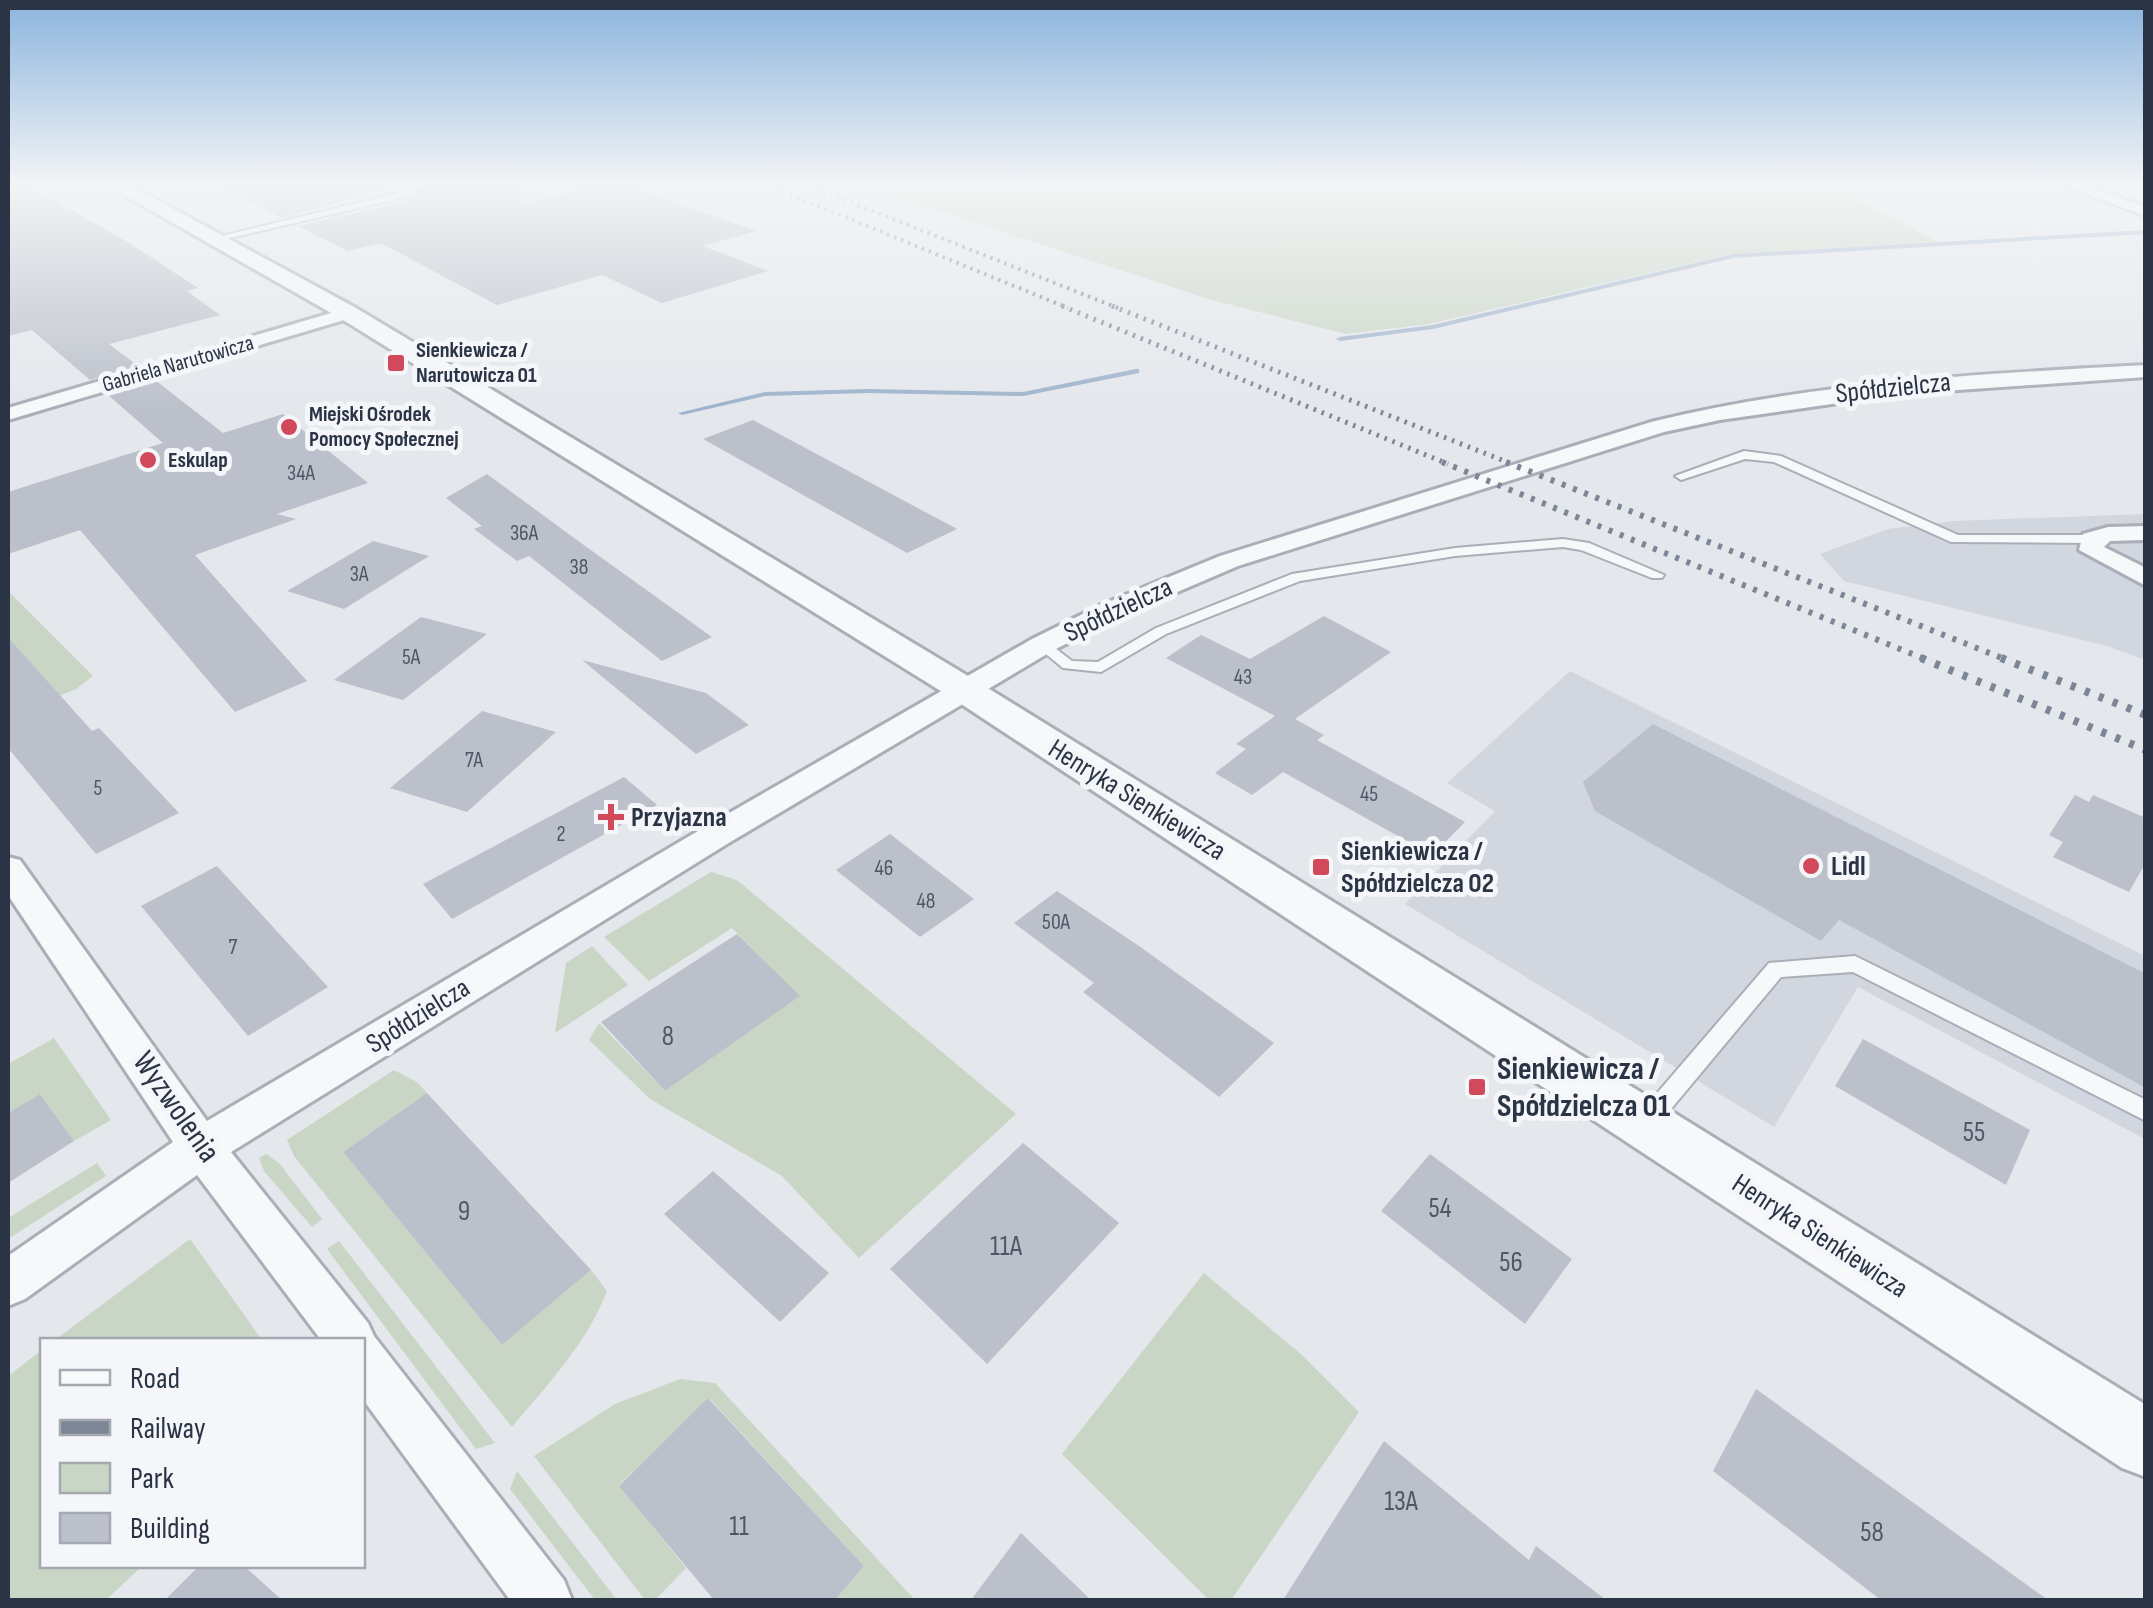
<svg xmlns="http://www.w3.org/2000/svg" width="2153" height="1608" font-family="'Sofia Sans Condensed',sans-serif">
<style>
.built{fill:#d2d6de}
.green{fill:#c9d6c5}
.lines{fill:none;stroke-linecap:round;stroke-linejoin:round}
.stream{fill:#9fb4cc;fill-rule:evenodd}
.building{fill:#bbc0ca}
.service-casing{stroke:#a9aeb7;stroke-width:4}
.minor-casing{stroke:#a9aeb7;stroke-width:6}
.tertiary-casing{stroke:#a9aeb7;stroke-width:6}
.service{fill:#f7f8fa;fill-rule:evenodd}
.minor{fill:#f7f8fa;fill-rule:evenodd}
.tertiary{fill:#f7f8fa;fill-rule:evenodd}
.rail-far3{stroke:#7d8696;stroke-width:4;stroke-dasharray:2.5 5;stroke-linecap:butt}
.rail-far2{stroke:#7d8696;stroke-width:5;stroke-dasharray:2.5 6;stroke-linecap:butt}
.rail-far1{stroke:#7d8696;stroke-width:6;stroke-dasharray:4 8;stroke-linecap:butt}
.rail{stroke:#7d8696;stroke-width:8;stroke-dasharray:5 10;stroke-linecap:butt}
.poi-dot{fill:#d1495b;stroke:#f4f6f9;stroke-width:4}
.labels{text-anchor:middle;dominant-baseline:central;stroke-width:10;stroke-linejoin:round;paint-order:stroke}
.far-poi-label{font-size:22px;font-weight:bold;fill:#2b3445;stroke:#f4f6f9;text-anchor:start}
.far-street-label{font-size:22px;fill:#2b3445;stroke:#f4f6f9}
.number-label{font-size:22px;fill:#4f5766}
.street-label{font-size:28px;fill:#2b3445;stroke:#f4f6f9}
.poi-label{font-size:28px;font-weight:bold;fill:#2b3445;stroke:#f4f6f9;text-anchor:start}
.near-number-label{font-size:28px;fill:#4f5766}
.near-poi-label{font-size:32px;font-weight:bold;fill:#2b3445;stroke:#f4f6f9;text-anchor:start}
.near-street-label{font-size:32px;fill:#2b3445;stroke:#f4f6f9}
</style>
<rect width="100%" height="100%" fill="#e4e7ec"/>
<g class="built">
<path d="M 2145,514 L 2145,660 L 2107,646 L 1844,581 L 1820,554 L 1888,529 L 1954,521 Z"/>
<path d="M 1570,671 L 2145,956 L 2145,1139 L 1858,987 L 1774,1127 L 1405,904 L 1495,811 L 1447,783 Z"/>
</g>
<g class="green">
<path d="M 853,183 L 1823,183 L 1939,242 L 1730,254 L 1429,324 L 1346,334 L 1212,300 Z"/>
<path d="M 8,591 L 93,676 L 76,689 L 8,717 L 8,713 L 57,692 L 8,637 Z"/>
<path d="M 711,872 L 737,880 L 1016,1114 L 859,1258 L 782,1176 L 650,1099 L 589,1040 L 599,1023 L 665,1091 L 799,996 L 732,928 L 649,981 L 604,937 Z"/>
<path d="M 592,946 L 628,985 L 555,1033 L 566,963 Z"/>
<path d="M 54,1038 L 111,1120 L 74,1141 L 40,1094 L 8,1113 L 8,1064 Z"/>
<path d="M 394,1070 L 417,1082 L 427,1093 L 343,1152 L 502,1345 L 591,1270 L 607,1291 C 587,1343 548,1384 512,1427 L 294,1156 L 287,1140 Z"/>
<path d="M 266,1154 L 279,1163 L 322,1219 L 312,1227 L 264,1171 L 259,1158 Z"/>
<path d="M 97,1163 L 106,1176 L 8,1239 L 8,1218 Z"/>
<path d="M 190,1239 L 262,1340 L 55,1340 Z"/>
<path d="M 339,1241 L 495,1443 L 476,1449 L 327,1249 Z"/>
<path d="M 1204,1273 L 1302,1355 L 1359,1412 L 1231,1600 L 1209,1600 L 1062,1454 Z"/>
<path d="M 42,1350 L 42,1566 L 142,1566 L 106,1600 L 8,1600 L 8,1376 Z"/>
<path d="M 680,1379 L 715,1383 L 915,1600 L 835,1600 L 864,1566 L 709,1398 L 619,1485 L 686,1568 L 655,1600 L 645,1600 L 534,1456 L 615,1404 Z"/>
<path d="M 517,1471 L 617,1600 L 595,1600 L 510,1489 Z"/>
</g>
<g class="lines">
<g class="stream">
<path d="M 2146,230 L 2146,234 L 1733,258 L 1433,329 L 1340,341 L 1336,339 L 1340,337 L 1433,325 L 1733,254 Z"/>
<path d="M 1136,369 L 1139,369 L 1139,373 L 1023,396 L 868,393 L 765,396 L 682,415 L 678,413 L 765,392 L 868,389 L 1023,392 Z"/>
</g>
</g>
<g class="building">
<path d="M 8,183 L 24,183 L 131,244 L 198,288 L 187,291 L 220,315 L 109,344 L 138,366 L 90,380 L 32,330 L 8,336 Z"/>
<path d="M 215,183 L 409,183 L 282,218 Z"/>
<path d="M 434,183 L 517,183 L 520,205 L 603,183 L 622,183 L 756,231 L 703,246 L 768,271 L 662,303 L 602,275 L 497,305 L 381,243 L 348,251 L 298,226 L 402,202 Z"/>
<path d="M 155,380 L 223,433 L 283,414 L 368,483 L 277,514 L 296,519 L 195,555 L 307,681 L 235,712 L 80,530 L 8,554 L 8,492 L 163,443 L 107,394 Z"/>
<path d="M 753,420 L 957,529 L 907,553 L 703,439 Z"/>
<path d="M 487,474 L 574,538 L 712,637 L 662,661 L 529,556 L 517,561 L 474,529 L 482,526 L 446,498 Z"/>
<path d="M 373,541 L 429,556 L 344,609 L 287,591 Z"/>
<path d="M 1324,616 L 1391,652 L 1295,719 L 1324,735 L 1317,740 L 1465,822 L 1432,855 L 1283,772 L 1252,795 L 1215,773 L 1246,749 L 1236,744 L 1275,716 L 1166,658 L 1201,635 L 1250,659 Z"/>
<path d="M 421,617 L 487,634 L 403,700 L 334,680 Z"/>
<path d="M 8,637 L 92,731 L 99,728 L 179,813 L 96,854 L 8,748 Z"/>
<path d="M 582,660 L 706,693 L 749,725 L 696,754 Z"/>
<path d="M 482,711 L 556,732 L 467,812 L 390,788 Z"/>
<path d="M 1653,724 L 2146,974 L 2146,1088 L 1839,920 L 1821,941 L 1595,811 L 1583,782 Z"/>
<path d="M 624,777 L 657,805 L 452,919 L 423,884 Z"/>
<path d="M 2075,795 L 2089,802 L 2093,795 L 2146,818 L 2146,862 L 2129,892 L 2053,857 L 2063,842 L 2049,835 Z"/>
<path d="M 890,834 L 974,899 L 920,937 L 836,870 Z"/>
<path d="M 217,866 L 328,987 L 248,1036 L 141,906 Z"/>
<path d="M 1057,891 L 1139,946 L 1274,1043 L 1219,1097 L 1083,992 L 1094,983 L 1014,923 Z"/>
<path d="M 737,934 L 800,996 L 665,1091 L 601,1022 Z"/>
<path d="M 1863,1039 L 2030,1130 L 2006,1185 L 1835,1086 Z"/>
<path d="M 427,1093 L 591,1270 L 502,1345 L 343,1152 Z"/>
<path d="M 40,1094 L 74,1141 L 8,1183 L 8,1113 Z"/>
<path d="M 1023,1143 L 1119,1223 L 987,1364 L 890,1269 Z"/>
<path d="M 1430,1154 L 1572,1259 L 1525,1324 L 1381,1211 Z"/>
<path d="M 713,1171 L 829,1273 L 780,1322 L 664,1214 Z"/>
<path d="M 1756,1389 L 2048,1600 L 1881,1600 L 1713,1471 Z"/>
<path d="M 708,1398 L 864,1566 L 835,1600 L 714,1600 L 619,1486 Z"/>
<path d="M 1384,1441 L 1529,1560 L 1536,1546 L 1606,1600 L 1283,1600 Z"/>
<path d="M 1021,1533 L 1091,1600 L 971,1600 Z"/>
<path d="M 199,1566 L 244,1566 L 282,1600 L 165,1600 Z"/>
</g>
<g class="lines">
<defs>
<g id="service">
<path d="M 419,183 L 430,183 L 401,198 L 213,242 L 209,239 L 395,194 Z"/>
<path d="M 1744,451 L 1781,456 L 1958,535 L 2092,535 L 2099,539 L 2092,543 L 1951,542 L 1774,462 L 1745,459 L 1681,480 L 1675,476 Z"/>
<path d="M 1563,539 L 1589,543 L 1664,575 L 1662,578 L 1652,578 L 1581,550 L 1563,547 L 1455,556 L 1300,581 L 1166,634 L 1101,672 L 1063,668 L 1035,645 L 1037,642 L 1047,642 L 1072,661 L 1098,662 L 1156,628 L 1292,574 L 1455,548 Z"/>
<path d="M 1855,956 L 2146,1100 L 2146,1121 L 1853,972 L 1781,977 L 1656,1127 L 1648,1130 L 1640,1127 L 1637,1120 L 1640,1113 L 1769,963 Z"/>
</g>
<g id="minor">
<path d="M 2057,183 L 2078,183 L 2146,207 L 2146,216 Z"/>
<path d="M 348,308 L 357,313 L 354,317 L 8,420 L 8,408 Z"/>
<path d="M 2146,365 L 2146,377 L 1901,394 L 1720,420 L 1664,432 L 1238,566 L 1119,617 L 1052,651 L 727,844 L 231,1152 L 368,1323 L 374,1336 L 564,1580 L 572,1600 L 510,1600 L 362,1398 L 362,1340 L 321,1340 L 197,1175 L 25,1299 L 8,1306 L 8,1256 L 173,1142 L 8,895 L 8,857 L 20,860 L 207,1121 L 703,828 L 1032,639 L 1101,605 L 1220,556 L 1651,422 C 1813,382 1980,374 2146,365 Z"/>
<path d="M 2146,526 L 2146,540 L 2110,541 L 2104,547 L 2146,568 L 2146,586 L 2079,550 L 2083,534 L 2108,527 Z"/>
</g>
<path id="tertiary" d="M 103,183 L 126,183 L 356,308 L 978,682 L 2146,1405 L 2146,1477 L 2122,1468 L 952,698 L 340,318 Z"/>
</defs>
<use href="#service" class="service-casing"/>
<use href="#minor" class="minor-casing"/>
<use href="#tertiary" class="tertiary-casing"/>
<use href="#service" class="service"/>
<use href="#minor" class="minor"/>
<use href="#tertiary" class="tertiary"/>
<g class="rail-far3">
<path d="M 762,183 L 1068,308"/>
<path d="M 802,183 L 1118,308"/>
</g>
<g class="rail-far2">
<path d="M 1062,306 L 1448,464"/>
<path d="M 1112,306 L 1512,464"/>
</g>
<g class="rail-far1">
<path d="M 1442,462 L 1927,660"/>
<path d="M 1506,462 L 2007,660"/>
</g>
<g class="rail">
<path d="M 1921,658 L 2146,750"/>
<path d="M 2001,658 L 2146,715"/>
</g>
</g>
<linearGradient id="sky" x2="0" y2="1"><stop stop-color="#8bb4dd"/><stop offset="0.45" stop-color="#f3f4f6"/><stop offset="1" stop-color="#f3f4f6" stop-opacity="0"/></linearGradient>
<rect width="2153" height="408" fill="url(#sky)"/>
<g class="poi-dot">
<rect x="386" y="353" width="20" height="20" rx="5"/>
<circle cx="289" cy="427" r="10"/>
<circle cx="148" cy="460" r="10"/>
<path d="M606 802h10v10h10v10h-10v10h-10v-10h-10v-10h10z"/>
<circle cx="1811" cy="866" r="10"/>
<rect x="1311" y="857" width="20" height="20" rx="5"/>
<rect x="1467" y="1077" width="20" height="20" rx="5"/>
</g>
<g class="labels">
<g class="far-poi-label">
<text x="416" y="350">Sienkiewicza /<tspan x="416" dy="25">Narutowicza 01</tspan></text>
<text x="309" y="414">Miejski Ośrodek<tspan x="309" dy="25">Pomocy Społecznej</tspan></text>
<text x="168" y="460">Eskulap</text>
</g>
<g class="far-street-label">
<text transform="translate(178 364) rotate(-16)">Gabriela Narutowicza</text>
</g>
<g class="number-label">
<text x="301" y="473">34A</text>
<text x="524" y="533">36A</text>
<text x="579" y="567">38</text>
<text x="359" y="574">3A</text>
<text x="411" y="657">5A</text>
<text x="1243" y="677">43</text>
<text x="474" y="760">7A</text>
<text x="98" y="788">5</text>
<text x="1369" y="794">45</text>
<text x="561" y="834">2</text>
<text x="884" y="868">46</text>
<text x="926" y="901">48</text>
<text x="1056" y="922">50A</text>
<text x="233" y="947">7</text>
</g>
<g class="street-label">
<text transform="translate(1893 388) rotate(-6)">Spółdzielcza</text>
<text transform="translate(1118 610) rotate(-25)">Spółdzielcza</text>
<text transform="translate(1137 800) rotate(32)">Henryka Sienkiewicza</text>
<text transform="translate(418 1016) rotate(-32)">Spółdzielcza</text>
<text transform="translate(1820 1236) rotate(33)">Henryka Sienkiewicza</text>
</g>
<g class="poi-label">
<text x="631" y="817">Przyjazna</text>
<text x="1341" y="851">Sienkiewicza /<tspan x="1341" dy="32">Spółdzielcza 02</tspan></text>
<text x="1831" y="866">Lidl</text>
</g>
<g class="near-number-label">
<text x="668" y="1036">8</text>
<text x="1974" y="1132">55</text>
<text x="1440" y="1208">54</text>
<text x="464" y="1211">9</text>
<text x="1006" y="1246">11A</text>
<text x="1511" y="1262">56</text>
<text x="1401" y="1501">13A</text>
<text x="739" y="1526">11</text>
<text x="1872" y="1532">58</text>
</g>
<g class="near-poi-label">
<text x="1497" y="1069">Sienkiewicza /<tspan x="1497" dy="37">Spółdzielcza 01</tspan></text>
</g>
<g class="near-street-label">
<text transform="translate(176 1107) rotate(55)">Wyzwolenia</text>
</g>
</g>
<rect width="2153" height="1608" fill="none" stroke="#2b3445" stroke-width="20"/>
<rect x="40" y="1338" width="325" height="230" fill="#f4f6f9" stroke="#a4a8b1" stroke-width="2.5"/>
<rect x="60" y="1370" width="50" height="15" fill="#f7f8fa" stroke="#a4a8b1" stroke-width="2.5"/>
<text x="130" y="1388" font-size="30" fill="#2b3445">Road</text>
<rect x="60" y="1420" width="50" height="15" fill="#7d8696" stroke="#a4a8b1" stroke-width="2.5"/>
<text x="130" y="1438" font-size="30" fill="#2b3445">Railway</text>
<rect x="60" y="1463" width="50" height="30" fill="#c9d6c5" stroke="#a4a8b1" stroke-width="2.5"/>
<text x="130" y="1488" font-size="30" fill="#2b3445">Park</text>
<rect x="60" y="1513" width="50" height="30" fill="#bbc0ca" stroke="#a4a8b1" stroke-width="2.5"/>
<text x="130" y="1538" font-size="30" fill="#2b3445">Building</text>
</svg>
